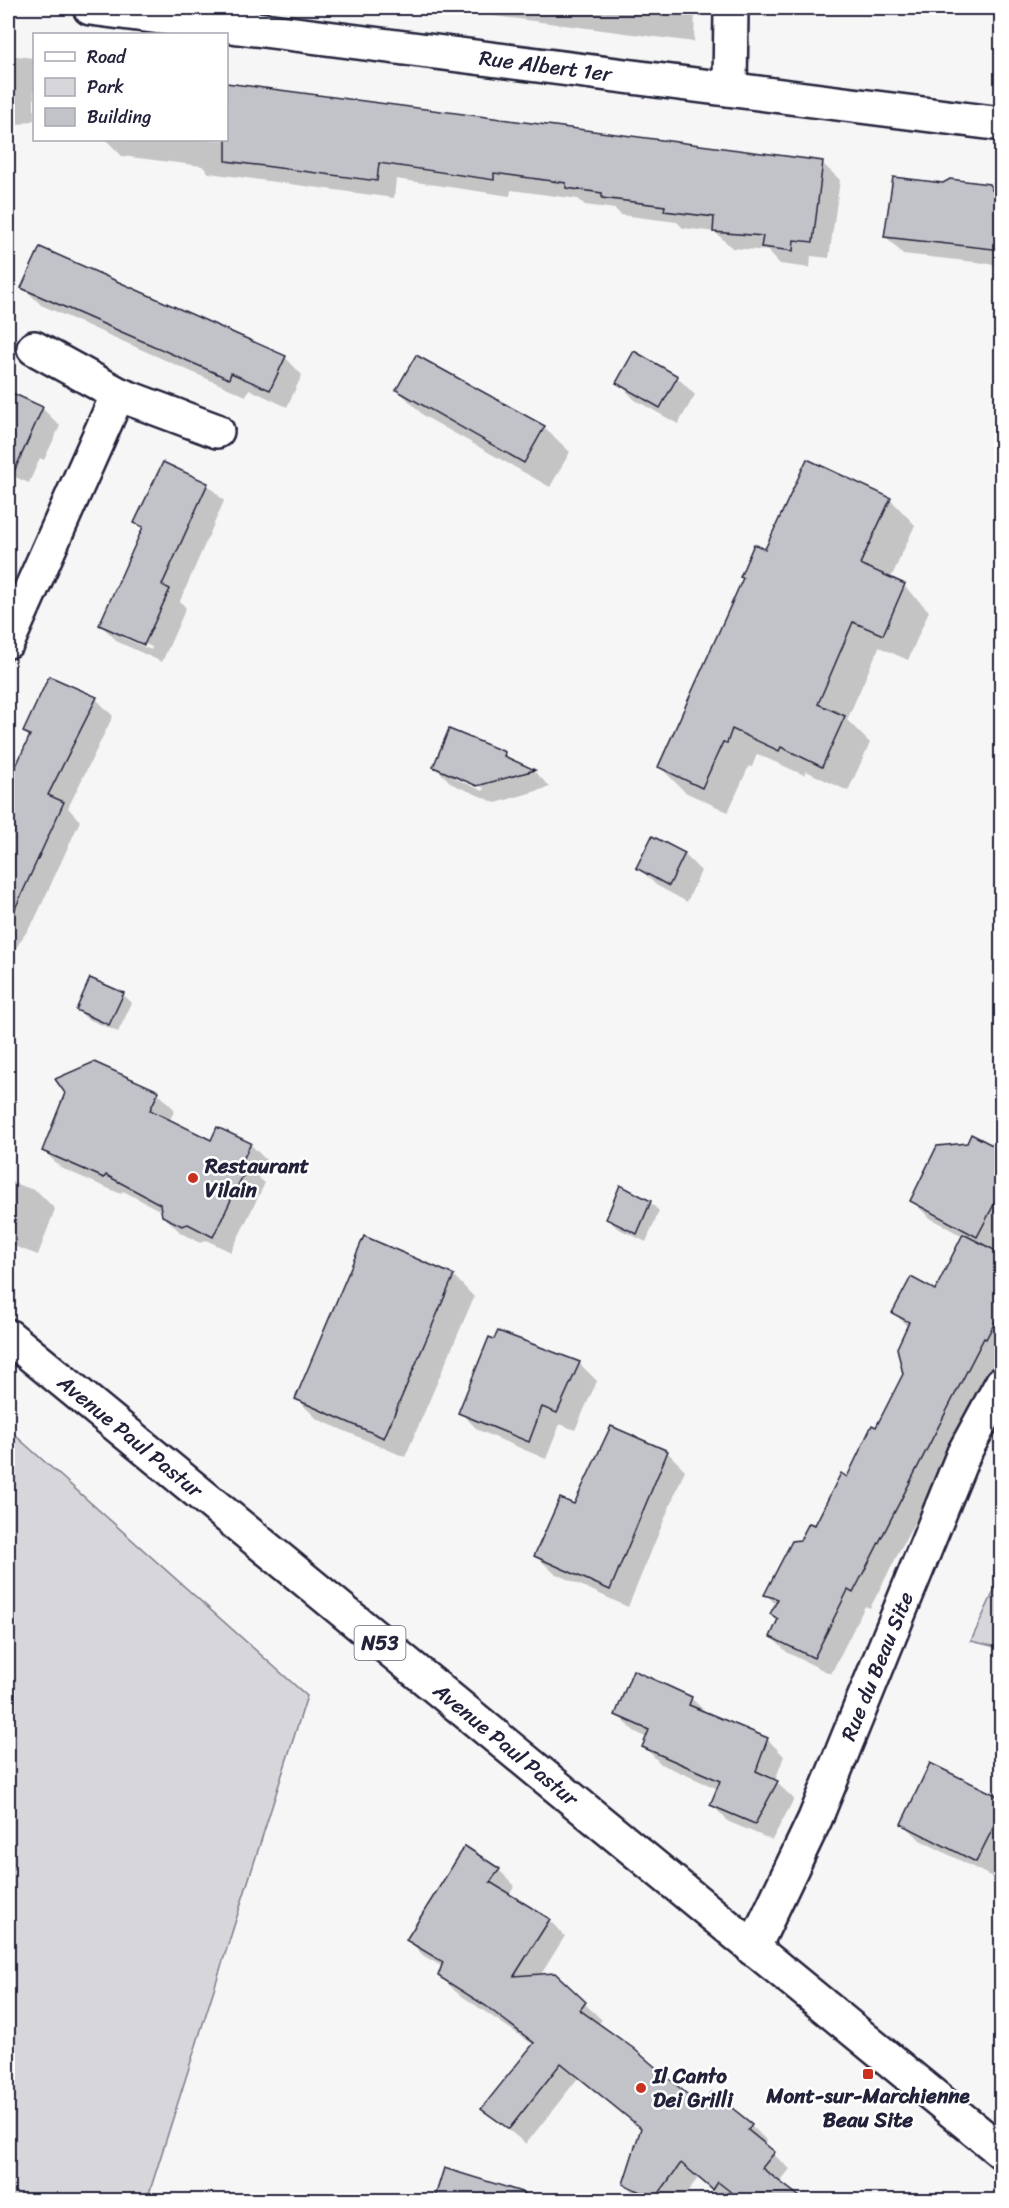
<svg xmlns="http://www.w3.org/2000/svg" width="1009" height="2208" font-family="Sriracha,sans-serif">
<style>
.green{fill:#d7d7db;stroke:#7c7c8b;stroke-width:1.5}
.shadow{fill:#0003;fill-rule:evenodd}
.building{fill:#c2c2c9;stroke:#22223b;stroke-width:1.5}
.lines{fill:none;stroke-linecap:round;stroke-linejoin:round}
.minor-casing{stroke:#22223b;stroke-width:38}
.primary-casing{stroke:#22223b;stroke-width:38}
.minor{stroke:#fff;stroke-width:33}
.primary{stroke:#fff;stroke-width:33}
.poi-dot{fill:#c8321e;stroke:#fff;stroke-width:2}
.labels{text-anchor:middle;dominant-baseline:central;stroke-width:5;stroke-linejoin:round;paint-order:stroke}
.shield{fill:#fff;stroke:#646476;stroke-width:1.5}
.shield-label{font-size:20px;font-weight:bold;fill:#22223b}
.street-label{font-size:21px;fill:#22223b;stroke:#fff}
.poi-label{font-size:21px;font-weight:bold;fill:#22223b;stroke:#fff;text-anchor:start}
</style>
<rect width="100%" height="100%" fill="#f6f6f7"/>
<filter id="ink" filterUnits="userSpaceOnUse"><feTurbulence type="fractalNoise" baseFrequency=".0167" numOctaves="2"/><feDisplacementMap in="SourceGraphic" scale="12" xChannelSelector="R" yChannelSelector="G"/><feConvolveMatrix kernelMatrix="1 2 1 2 8 2 1 2 1" color-interpolation-filters="sRGB"/></filter>
<g filter="url(#ink)">
<g class="green">
<path d="M 8,1429 L 307,1696 L 147,2200 L 8,2200 Z"/>
<path d="M 1001,1576 L 1001,1648 L 971,1641 Z"/>
</g>
<g class="shadow">
<path d="M 433,8 L 695,8 L 694,42 Z"/>
<path d="M 8,55 L 34,58 L 34,120 L 8,128 Z"/>
<path d="M 106,140 L 226,140 L 822,163 L 840,180 L 829,258 L 811,256 L 810,268 L 780,264 L 768,251 L 732,248 L 715,232 L 683,228 L 677,222 L 621,215 L 615,209 L 585,205 L 578,199 L 511,190 L 510,196 L 396,179 L 394,198 L 209,173 L 202,166 L 122,156 Z"/>
<path d="M 943,185 L 988,186 L 994,192 L 1002,193 L 1002,265 L 903,254 L 886,237 Z"/>
<path d="M 23,287 L 285,357 L 302,375 L 287,407 L 249,389 L 246,396 L 41,305 Z"/>
<path d="M 634,353 L 677,377 L 695,395 L 678,424 L 635,400 L 618,382 Z"/>
<path d="M 398,390 L 544,427 L 570,452 L 550,487 L 424,416 Z"/>
<path d="M 8,393 L 42,408 L 60,426 L 44,460 L 40,458 L 29,483 L 8,474 Z"/>
<path d="M 207,484 L 224,501 L 180,601 L 186,608 L 162,662 L 118,642 L 101,625 L 143,530 L 136,523 ZM 120,633 L 152,647 L 151,650 L 120,636 Z"/>
<path d="M 890,499 L 915,525 L 891,578 L 904,586 L 929,611 L 908,660 L 879,647 L 847,720 L 870,743 L 848,791 L 806,771 L 804,775 L 757,754 L 752,767 L 749,766 L 728,812 L 685,792 L 660,767 L 766,551 Z"/>
<path d="M 96,699 L 113,716 L 68,808 L 80,821 L 35,919 L 8,960 L 8,788 L 30,738 L 24,732 Z"/>
<path d="M 505,754 L 512,761 L 534,771 L 550,787 L 496,803 L 452,784 L 435,767 ZM 454,774 L 484,788 L 483,791 L 454,778 Z"/>
<path d="M 684,854 L 701,871 L 687,902 L 656,885 L 638,867 Z"/>
<path d="M 123,994 L 132,1003 L 118,1032 L 86,1018 L 78,1010 Z"/>
<path d="M 158,1093 L 175,1110 L 169,1121 L 212,1142 L 250,1144 L 267,1161 L 259,1178 L 265,1183 L 231,1252 L 206,1240 L 200,1243 L 181,1233 L 164,1216 L 163,1212 L 123,1191 L 121,1194 L 61,1168 L 44,1151 Z"/>
<path d="M 1002,1151 L 1002,1240 L 995,1252 L 1002,1256 L 1002,1354 L 870,1608 L 865,1606 L 831,1674 L 788,1653 L 771,1637 L 779,1621 L 772,1614 L 776,1605 L 766,1594 L 847,1479 L 905,1374 L 908,1327 L 894,1313 L 936,1292 L 964,1237 L 930,1218 L 912,1201 Z"/>
<path d="M 8,1181 L 37,1191 L 55,1209 L 38,1255 L 8,1244 Z"/>
<path d="M 650,1202 L 659,1211 L 646,1242 L 617,1228 L 608,1219 Z"/>
<path d="M 364,1238 L 454,1276 L 474,1297 L 405,1457 L 317,1419 L 297,1399 Z"/>
<path d="M 579,1363 L 597,1381 L 575,1430 L 560,1424 L 546,1459 L 478,1430 L 460,1412 Z"/>
<path d="M 667,1452 L 685,1470 L 628,1607 L 554,1573 L 536,1556 L 575,1506 Z"/>
<path d="M 691,1698 L 708,1714 L 767,1739 L 784,1756 L 775,1781 L 794,1799 L 772,1840 L 729,1822 L 712,1805 L 718,1789 L 661,1764 L 644,1747 L 647,1738 L 634,1731 L 617,1714 Z"/>
<path d="M 1002,1800 L 1002,1882 L 920,1840 L 903,1823 Z"/>
<path d="M 499,1870 L 515,1886 L 509,1895 L 549,1920 L 565,1936 L 540,1976 L 554,1975 L 602,2020 L 598,2024 L 701,2108 L 713,2094 L 751,2125 L 767,2141 L 764,2146 L 790,2169 L 779,2183 L 802,2200 L 740,2200 L 735,2197 L 732,2200 L 725,2200 L 698,2178 L 681,2200 L 641,2200 L 625,2184 L 642,2130 L 578,2078 L 526,2144 L 483,2109 L 534,2045 L 456,1992 L 440,1975 L 443,1967 L 424,1956 L 408,1940 Z"/>
<path d="M 445,2170 L 490,2196 L 489,2200 L 435,2200 Z"/>
</g>
<g class="building">
<path d="M 226,83 L 823,161 L 813,242 L 794,240 L 793,251 L 761,247 L 763,236 L 713,232 L 714,217 L 664,211 L 665,206 L 602,198 L 602,193 L 566,188 L 566,183 L 494,173 L 494,180 L 379,163 L 377,181 L 226,161 Z"/>
<path d="M 893,177 L 943,183 L 950,179 L 989,184 L 992,190 L 1002,191 L 1002,250 L 884,237 Z"/>
<path d="M 40,247 L 286,356 L 270,390 L 231,373 L 229,379 L 21,288 Z"/>
<path d="M 634,351 L 678,376 L 660,408 L 616,383 Z"/>
<path d="M 416,355 L 545,426 L 524,463 L 396,390 Z"/>
<path d="M 8,391 L 43,407 L 8,485 Z"/>
<path d="M 807,459 L 891,498 L 860,564 L 905,584 L 883,635 L 853,622 L 818,704 L 845,716 L 822,767 L 781,747 L 779,751 L 732,729 L 727,743 L 723,742 L 702,788 L 658,767 L 743,578 L 740,577 L 754,544 L 765,549 Z"/>
<path d="M 163,462 L 208,483 L 162,585 L 170,589 L 144,645 L 99,625 L 143,527 L 134,523 Z"/>
<path d="M 49,676 L 97,697 L 48,795 L 64,802 L 8,924 L 8,784 L 30,735 L 23,732 Z"/>
<path d="M 449,729 L 505,752 L 504,756 L 535,770 L 477,786 L 433,767 Z"/>
<path d="M 652,836 L 685,853 L 669,886 L 636,868 Z"/>
<path d="M 90,978 L 124,993 L 109,1025 L 76,1010 Z"/>
<path d="M 94,1062 L 159,1091 L 150,1110 L 211,1140 L 217,1127 L 251,1143 L 242,1162 L 248,1165 L 213,1237 L 188,1224 L 182,1226 L 162,1216 L 160,1204 L 106,1175 L 104,1178 L 42,1151 L 65,1093 L 55,1079 Z"/>
<path d="M 971,1134 L 1002,1150 L 1002,1189 L 977,1237 L 910,1201 L 937,1146 L 967,1143 Z"/>
<path d="M 620,1185 L 651,1201 L 637,1234 L 606,1219 Z"/>
<path d="M 963,1234 L 1002,1254 L 1002,1309 L 986,1339 L 984,1338 L 853,1593 L 848,1590 L 814,1658 L 770,1637 L 778,1619 L 770,1614 L 778,1599 L 764,1595 L 792,1541 L 800,1540 L 809,1523 L 815,1525 L 841,1473 L 847,1477 L 872,1425 L 876,1427 L 903,1374 L 897,1348 L 909,1322 L 892,1313 L 911,1277 L 935,1290 Z"/>
<path d="M 364,1236 L 454,1275 L 384,1438 L 295,1399 Z"/>
<path d="M 498,1331 L 580,1362 L 557,1413 L 542,1407 L 529,1442 L 458,1413 L 489,1337 L 494,1339 Z"/>
<path d="M 611,1426 L 668,1451 L 610,1590 L 534,1556 L 560,1498 L 574,1504 Z"/>
<path d="M 633,1670 L 692,1697 L 689,1705 L 768,1738 L 756,1771 L 778,1781 L 755,1824 L 710,1805 L 720,1781 L 642,1747 L 649,1730 L 615,1715 Z"/>
<path d="M 930,1763 L 1002,1798 L 1002,1810 L 976,1862 L 901,1824 Z"/>
<path d="M 465,1846 L 500,1869 L 490,1882 L 550,1919 L 514,1976 L 555,1973 L 586,2002 L 580,2010 L 633,2048 L 701,2106 L 712,2092 L 752,2124 L 748,2130 L 775,2152 L 762,2168 L 804,2200 L 741,2200 L 718,2182 L 713,2190 L 681,2163 L 655,2199 L 623,2184 L 641,2128 L 561,2063 L 509,2129 L 481,2109 L 534,2043 L 486,2006 L 438,1976 L 443,1962 L 406,1940 Z"/>
<path d="M 444,2168 L 525,2193 L 524,2200 L 434,2200 Z"/>
</g>
<g class="lines">
<defs>
<g id="minor">
<path id="s1" d="M 90,8 L 1002,124"/>
<path d="M 730,89 L 731,8"/>
<path d="M 34,348 L 118,394 L 217,431"/>
<path d="M 8,641 L 118,394"/>
<path id="s2" d="M 753,1949 L 815,1819 L 964,1453 L 1002,1383"/>
</g>
<g id="primary">
<path id="s3" d="M 8,1336 L 1002,2152"/>
</g>
</defs>
<use href="#minor" class="minor-casing"/>
<use href="#primary" class="primary-casing"/>
<use href="#minor" class="minor"/>
<use href="#primary" class="primary"/>
</g>
</g>
<g class="poi-dot">
<circle cx="193" cy="1178" r="6"/>
<rect x="862" y="2068" width="12" height="12" rx="3"/>
<circle cx="641" cy="2088" r="6"/>
</g>
<g class="labels">
<rect class="shield" x="354.5" y="1626" width="51" height="34" rx="4.5"/>
<g class="shield-label">
<text x="380" y="1643">N53</text>
</g>
<g class="street-label">
<text stroke="none"><textPath href="#s1" startOffset="459">Rue Albert 1er</textPath></text>
<text stroke="none"><textPath href="#s3" startOffset="158">Avenue Paul Pastur</textPath></text>
<text stroke="none"><textPath href="#s2" startOffset="309">Rue du Beau Site</textPath></text>
<text stroke="none"><textPath href="#s3" startOffset="644">Avenue Paul Pastur</textPath></text>
</g>
<g class="poi-label">
<text x="205" y="1166">Restaurant<tspan x="205" dy="24">Vilain</tspan></text>
<text x="653" y="2076">Il Canto<tspan x="653" dy="24">Dei Grilli</tspan></text>
<text x="868" y="2096" text-anchor="middle">Mont-sur-Marchienne<tspan x="868" dy="24">Beau Site</tspan></text>
</g>
</g>
<rect width="1009" height="2208" fill="none" stroke="#fff" stroke-width="30"/>
<rect x="15" y="15" width="979" height="2178" fill="none" stroke="#22223b" stroke-width="2" filter="url(#ink)"/>
<rect x="33" y="33" width="195" height="108" fill="#ffffff" stroke="#a7a7b1" stroke-width="1.5"/>
<rect x="45" y="52" width="30" height="9" fill="#ffffff" stroke="#a7a7b1" stroke-width="1.5"/>
<text x="87" y="63" font-size="18" fill="#22223b">Road</text>
<rect x="45" y="78" width="30" height="18" fill="#d7d7db" stroke="#a7a7b1" stroke-width="1.5"/>
<text x="87" y="93" font-size="18" fill="#22223b">Park</text>
<rect x="45" y="108" width="30" height="18" fill="#c2c2c9" stroke="#a7a7b1" stroke-width="1.5"/>
<text x="87" y="123" font-size="18" fill="#22223b">Building</text>
</svg>
